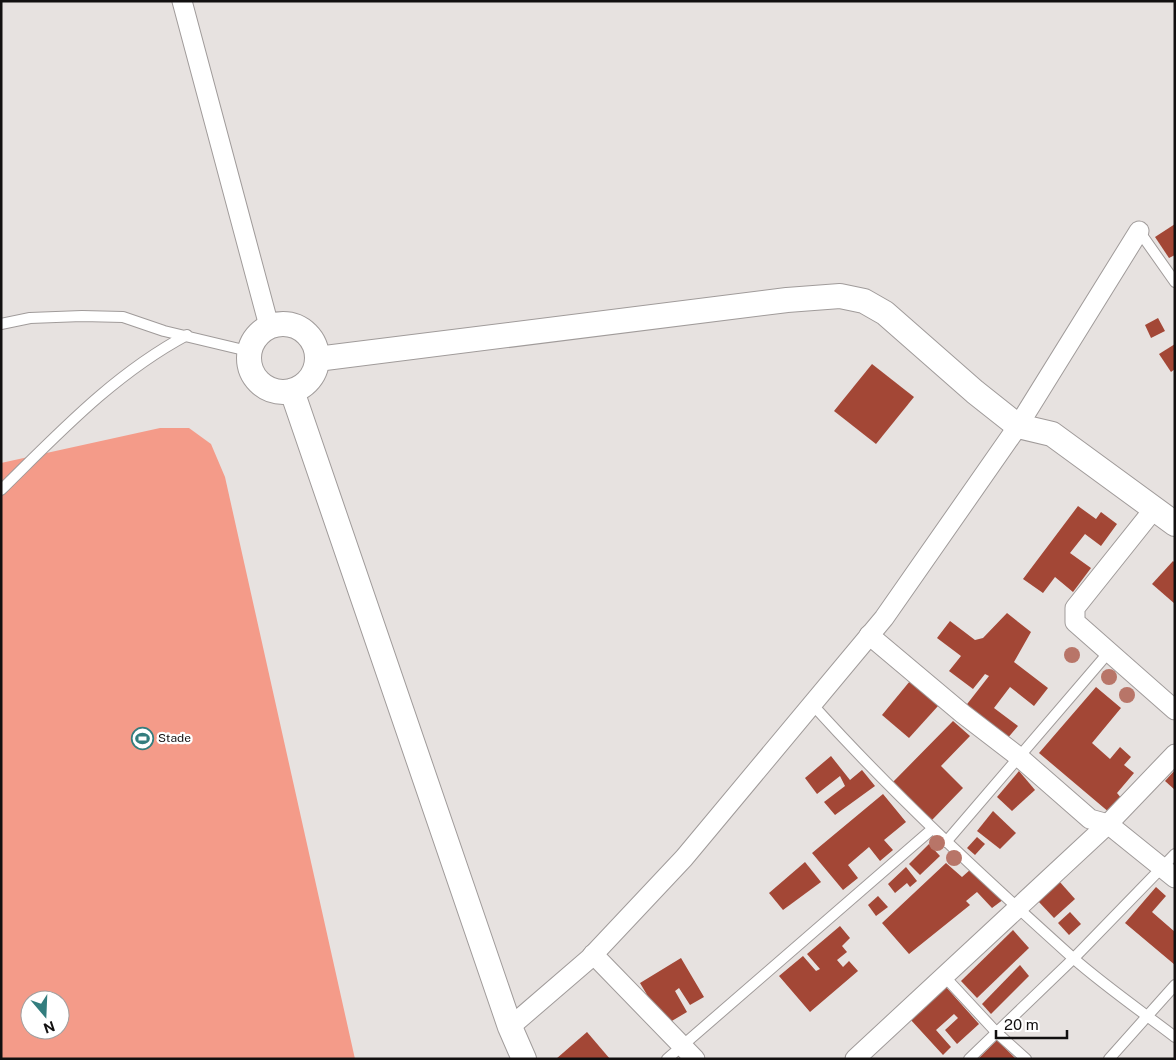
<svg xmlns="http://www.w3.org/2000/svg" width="1176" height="1060" font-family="'Public Sans',sans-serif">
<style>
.green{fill:#f49b89;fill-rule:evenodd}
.building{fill:#a34736}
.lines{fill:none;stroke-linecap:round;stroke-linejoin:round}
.service-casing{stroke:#a09b9a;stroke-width:12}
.minor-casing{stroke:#a09b9a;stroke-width:21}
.tertiary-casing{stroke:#a09b9a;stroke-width:26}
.service{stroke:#fff;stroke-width:10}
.minor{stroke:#fff;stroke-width:19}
.tertiary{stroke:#fff;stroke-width:24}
.tree{fill:#b87568}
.labels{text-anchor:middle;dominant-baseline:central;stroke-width:4.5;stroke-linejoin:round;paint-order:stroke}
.poi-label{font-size:12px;fill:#121010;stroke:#fff;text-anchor:start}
</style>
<rect width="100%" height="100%" fill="#e7e2e0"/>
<path class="green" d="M 160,428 L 189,428 L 211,444 L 225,477 L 355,1059 L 1,1059 L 1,463 ZM 30,1000 L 60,1000 L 60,1030 L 30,1030 Z"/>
<g class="building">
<path d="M 1175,224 L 1175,255 L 1169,258 L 1155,237 Z"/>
<path d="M 1158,318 L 1165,331 L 1151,338 L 1145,325 Z"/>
<path d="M 1175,344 L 1175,369 L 1171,372 L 1159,354 Z"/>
<path d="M 872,364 L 914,397 L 876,444 L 834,411 Z"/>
<path d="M 1078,506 L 1096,519 L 1101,512 L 1117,524 L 1101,546 L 1085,534 L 1070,553 L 1091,568 L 1073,592 L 1055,577 L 1043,593 L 1023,579 Z"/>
<path d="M 1173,561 L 1175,563 L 1175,604 L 1152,584 Z"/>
<path d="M 1007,613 L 1031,632 L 1014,662 L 1048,688 L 1034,706 L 1010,687 L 994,708 L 1018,726 L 1006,740 L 964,708 L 989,676 L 985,674 L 973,689 L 949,671 L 961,656 L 937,638 L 950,621 L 975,640 L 983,638 Z"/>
<path d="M 910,681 L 938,706 L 909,738 L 882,715 Z"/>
<path d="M 1096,687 L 1121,708 L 1092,743 L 1110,759 L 1120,747 L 1131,757 L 1124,765 L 1134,773 L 1117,793 L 1122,799 L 1110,813 L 1039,753 Z"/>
<path d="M 953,721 L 970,736 L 941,766 L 963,788 L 932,820 L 892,783 Z"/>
<path d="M 831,756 L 850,780 L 862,770 L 875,786 L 835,815 L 824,802 L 845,786 L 840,776 L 817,794 L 805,778 Z"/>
<path d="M 1175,770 L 1175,790 L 1165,781 Z"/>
<path d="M 1019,771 L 1035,790 L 1012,811 L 997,797 Z"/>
<path d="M 883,794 L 906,822 L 884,840 L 893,850 L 880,861 L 869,847 L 848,865 L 858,878 L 843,890 L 812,853 Z"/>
<path d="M 993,811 L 1016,833 L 1000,849 L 977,831 Z"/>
<path d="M 977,837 L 985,844 L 975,855 L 967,848 Z"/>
<path d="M 929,844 L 940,856 L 920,875 L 909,864 Z"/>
<path d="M 805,862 L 821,882 L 783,910 L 769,893 Z"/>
<path d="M 946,863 L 962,877 L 971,869 L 1004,899 L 992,908 L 977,892 L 966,901 L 970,905 L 909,954 L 882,923 Z"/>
<path d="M 906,867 L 917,881 L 910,887 L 907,883 L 895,893 L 888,884 Z"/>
<path d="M 1059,881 L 1075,899 L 1054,918 L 1038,901 Z"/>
<path d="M 1156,887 L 1166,896 L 1152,912 L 1175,932 L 1175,965 L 1125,923 Z"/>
<path d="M 878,896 L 888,907 L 876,916 L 868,905 Z"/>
<path d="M 1070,912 L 1081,924 L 1069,935 L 1058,923 Z"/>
<path d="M 840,926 L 850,938 L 842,946 L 847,952 L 837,960 L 843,967 L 849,961 L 858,971 L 810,1012 L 779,976 L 803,956 L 816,971 L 820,969 L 807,954 Z"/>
<path d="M 1013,930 L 1029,948 L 977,998 L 961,981 Z"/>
<path d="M 681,958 L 704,997 L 690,1005 L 679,988 L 675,991 L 687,1012 L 665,1025 L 640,983 Z"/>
<path d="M 1020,965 L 1029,976 L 991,1014 L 982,1004 Z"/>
<path d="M 946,987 L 979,1024 L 957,1044 L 945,1030 L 958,1018 L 954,1014 L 936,1030 L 951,1047 L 943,1055 L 910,1019 Z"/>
<path d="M 587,1032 L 610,1059 L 556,1059 Z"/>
<path d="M 997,1040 L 1016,1059 L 978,1059 Z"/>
</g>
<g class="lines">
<defs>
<g id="service">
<path d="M 1139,231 L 1175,282"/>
<path d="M 1,324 L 30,318 L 82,316 L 123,317 L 164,331 L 248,351"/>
<path d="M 1,490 C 59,433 114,374 187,335"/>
<path d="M 812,704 C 894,795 982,876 1073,958 C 1105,986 1141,1011 1175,1037"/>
<path d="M 946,842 L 1109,652"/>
<path d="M 945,977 L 997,1033 L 1026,1059"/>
<path d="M 667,1059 L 931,830"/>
<path d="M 969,1059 L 1074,958 L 1175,854"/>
<path d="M 1109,1059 L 1175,985"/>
</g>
<g id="minor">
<path d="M 182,1 L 269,326"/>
<path d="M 1154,509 L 1075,608 L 1075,622 L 1175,710"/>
<path d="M 869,635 L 963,714 L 1019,757 L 1090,819 L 1108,824 L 1175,878"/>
<path d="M 593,954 L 695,1059"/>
<path d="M 510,1027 L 589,959 L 684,858 L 884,618 L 1018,426 L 1139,231"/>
<path d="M 855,1059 L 1108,824 L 1175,754"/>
</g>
<g id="tertiary">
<circle cx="283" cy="358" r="34"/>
<path d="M 317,359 L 787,300 L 840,296 L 864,301 L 885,313 L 975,392 L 1018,426 L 1052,434 L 1175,524"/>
<path d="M 292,391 L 510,1027 L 524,1059"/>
</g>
</defs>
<use href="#service" class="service-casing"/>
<use href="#minor" class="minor-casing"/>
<use href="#tertiary" class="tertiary-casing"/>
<use href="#service" class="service"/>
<use href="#minor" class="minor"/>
<use href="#tertiary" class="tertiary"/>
</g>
<g class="tree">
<circle cx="1072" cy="655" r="8"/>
<circle cx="1109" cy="677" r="8"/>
<circle cx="1127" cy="695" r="8"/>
<circle cx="937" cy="843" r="8"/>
<circle cx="954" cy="858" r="8"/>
</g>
<defs>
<symbol id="stadium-ring" viewBox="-11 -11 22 22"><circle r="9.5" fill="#fff" stroke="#337d7e" stroke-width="1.5"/><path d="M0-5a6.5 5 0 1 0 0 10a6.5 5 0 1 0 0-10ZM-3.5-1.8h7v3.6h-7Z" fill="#337d7e"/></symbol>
</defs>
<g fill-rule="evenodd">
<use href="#stadium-ring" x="130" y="726" width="25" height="25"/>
</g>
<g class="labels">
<g class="poi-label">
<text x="158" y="738">Stade</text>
</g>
</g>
<rect width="1176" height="1060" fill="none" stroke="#121010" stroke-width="5"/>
<g transform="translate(45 1015) rotate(161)"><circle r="24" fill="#ffffff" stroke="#a09f9f"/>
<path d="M0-4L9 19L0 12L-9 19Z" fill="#337d7e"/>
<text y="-8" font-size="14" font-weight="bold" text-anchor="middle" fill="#121010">N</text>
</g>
<path d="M996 1030v8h71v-8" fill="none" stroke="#121010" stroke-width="2.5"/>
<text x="1004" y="1030" font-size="15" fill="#121010" stroke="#ffffff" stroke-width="4" paint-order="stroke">20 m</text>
</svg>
